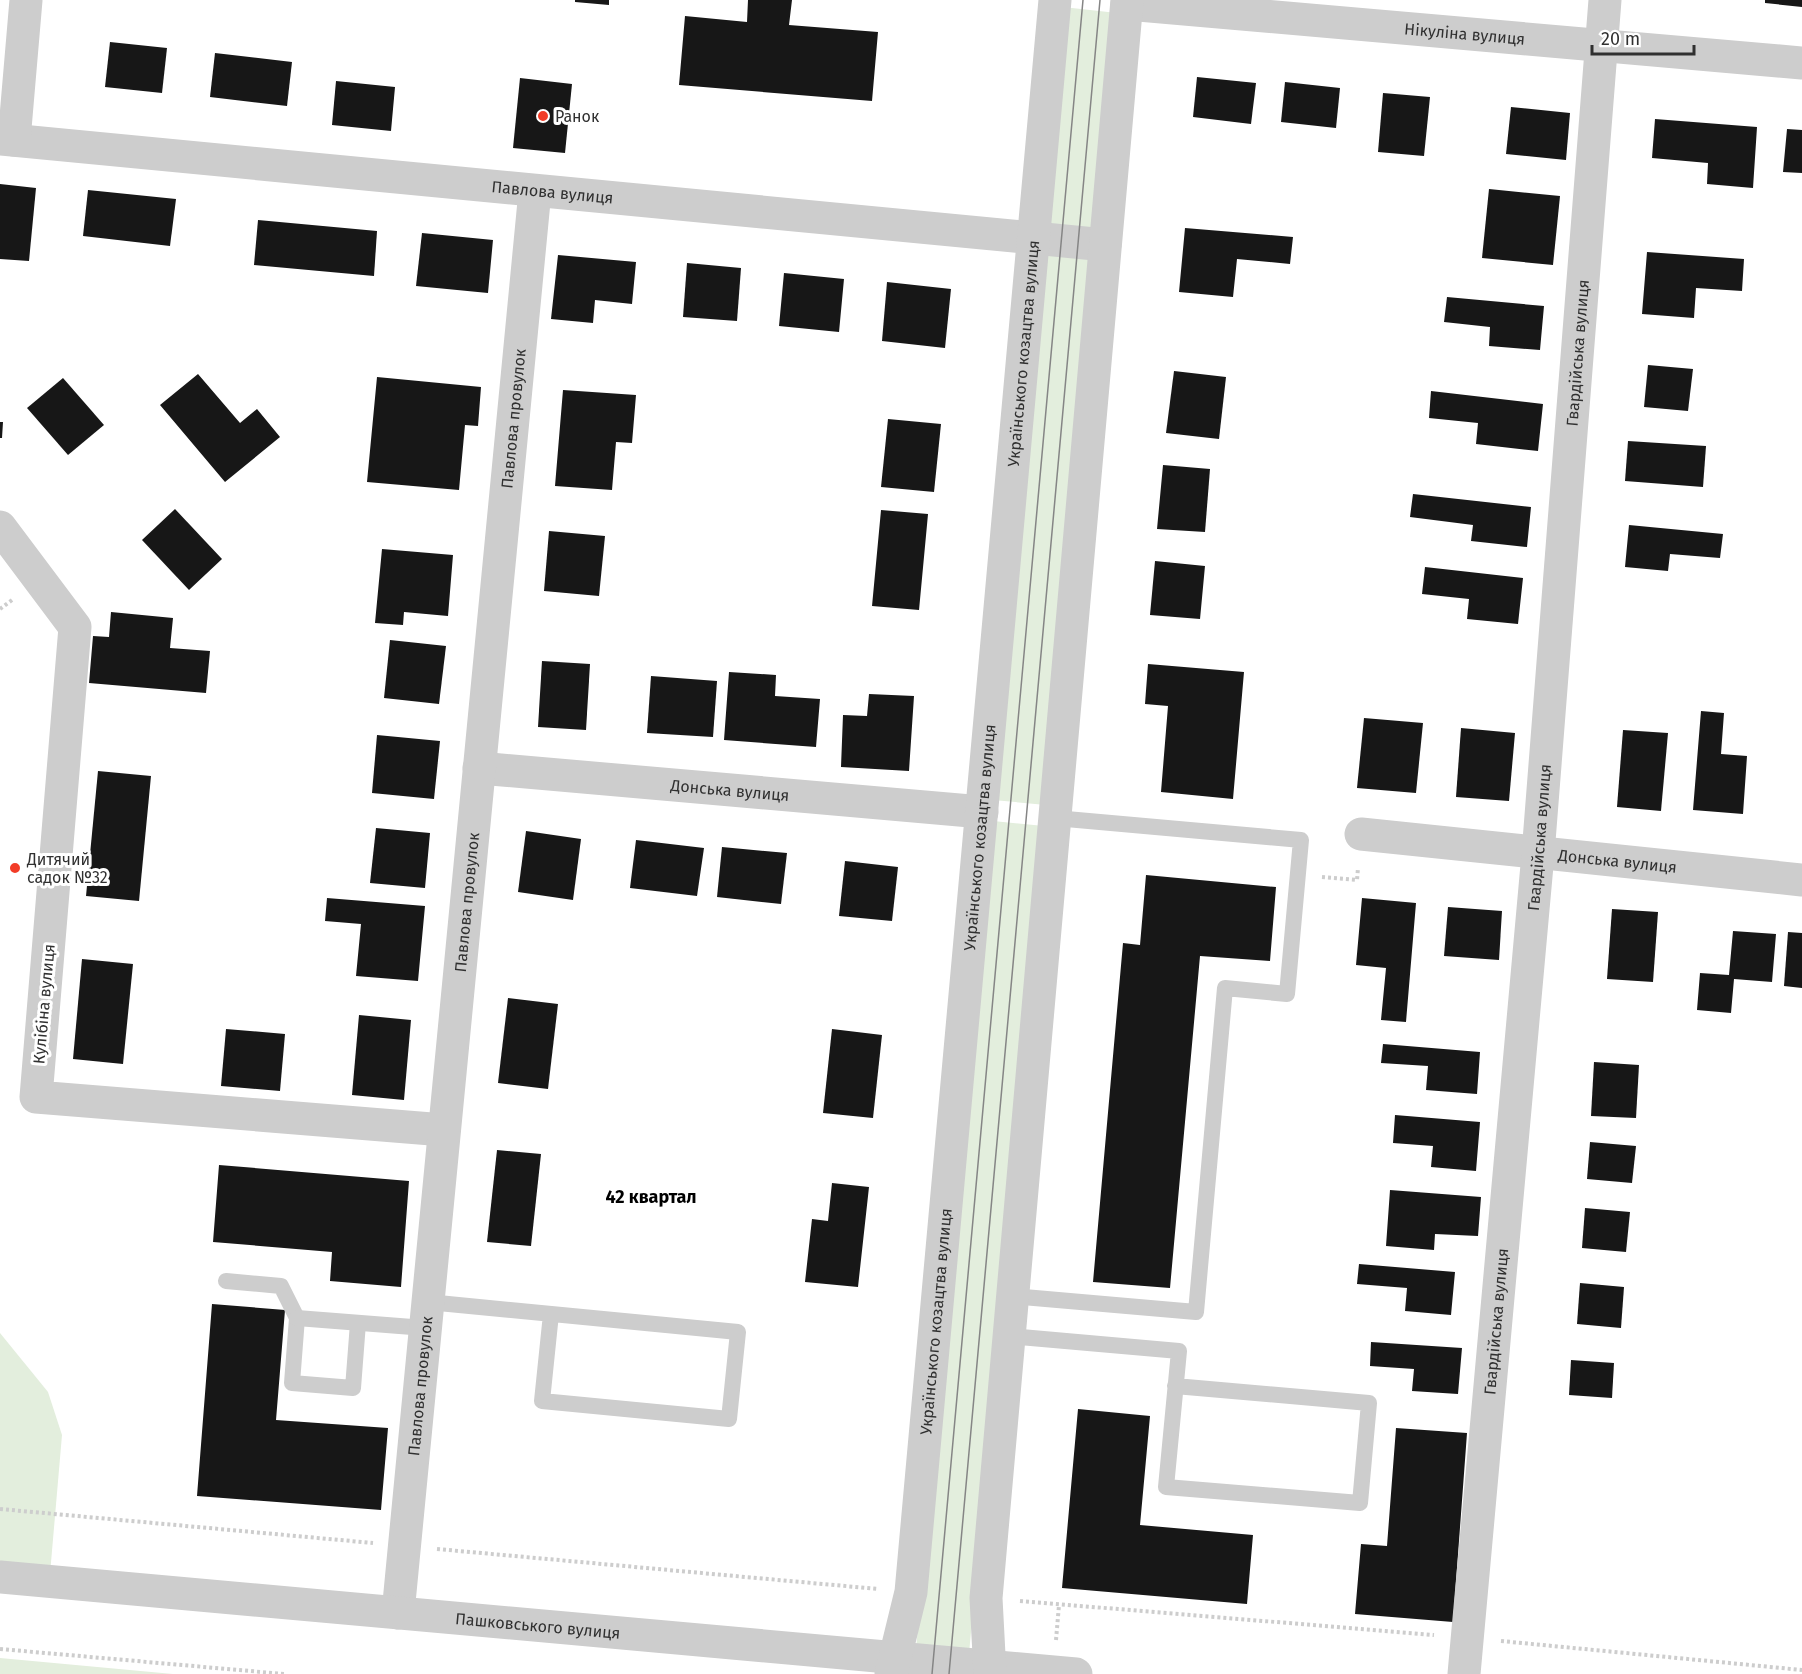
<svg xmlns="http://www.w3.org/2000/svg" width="1802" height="1674" font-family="'Fira Sans',sans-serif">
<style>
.green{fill:#e3eedd}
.building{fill:#171717}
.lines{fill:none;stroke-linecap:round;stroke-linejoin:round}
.path{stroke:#cdcdcd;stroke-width:4;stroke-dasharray:3 3;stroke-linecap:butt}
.service{stroke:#cdcdcd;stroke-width:16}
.minor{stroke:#cdcdcd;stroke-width:33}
.tertiary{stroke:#cdcdcd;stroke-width:33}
.tram{stroke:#858585;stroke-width:1.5}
.poi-dot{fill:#f23c27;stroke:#fff;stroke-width:2}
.labels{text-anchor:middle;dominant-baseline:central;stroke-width:6;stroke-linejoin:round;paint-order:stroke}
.street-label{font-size:16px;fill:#303030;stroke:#fff}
.poi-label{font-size:16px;fill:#303030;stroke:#fff;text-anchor:start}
.neighbourhood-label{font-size:18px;font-weight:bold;fill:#000;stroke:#fff}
</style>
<rect width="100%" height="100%" fill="#fff"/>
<g class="green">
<path d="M 1063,7 L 1117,13 L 1096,236 L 1043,232 Z"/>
<path d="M 1042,250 L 1095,254 L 1046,805 L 993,800 Z"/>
<path d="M 993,821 L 1044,826 L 969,1654 L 916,1649 Z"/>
<path d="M 0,1333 L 48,1392 L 62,1435 L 50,1574 L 0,1569 Z"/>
<path d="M 0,1658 L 173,1674 L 0,1674 Z"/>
</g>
<g class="building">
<path d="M 575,0 L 609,0 L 609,5 L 575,2 Z"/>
<path d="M 748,0 L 792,0 L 789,25 L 878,32 L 872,101 L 679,85 L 685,16 L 747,22 Z"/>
<path d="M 1765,0 L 1802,0 L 1802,7 L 1765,3 Z"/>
<path d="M 110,42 L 167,48 L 162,93 L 105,87 Z"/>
<path d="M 215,53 L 292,62 L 287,106 L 210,97 Z"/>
<path d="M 1197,77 L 1256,83 L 1251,124 L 1193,117 Z"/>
<path d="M 520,78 L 572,84 L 565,153 L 513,148 Z"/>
<path d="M 336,81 L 395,87 L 391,131 L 332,125 Z"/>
<path d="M 1285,82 L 1340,88 L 1336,128 L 1281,122 Z"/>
<path d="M 1383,93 L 1430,97 L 1424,156 L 1378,152 Z"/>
<path d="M 1511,107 L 1570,113 L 1566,160 L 1506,154 Z"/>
<path d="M 1655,119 L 1757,127 L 1753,188 L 1707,184 L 1708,163 L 1652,158 Z"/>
<path d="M 1787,129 L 1802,130 L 1802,173 L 1783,172 Z"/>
<path d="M 0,184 L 36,188 L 29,261 L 0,259 Z"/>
<path d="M 1489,189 L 1560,196 L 1553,265 L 1482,258 Z"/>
<path d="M 88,190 L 176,199 L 170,246 L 83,236 Z"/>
<path d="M 258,220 L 377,231 L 374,276 L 254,265 Z"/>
<path d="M 1185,228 L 1293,237 L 1290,264 L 1237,259 L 1233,297 L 1179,292 Z"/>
<path d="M 422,233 L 493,240 L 488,293 L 416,286 Z"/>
<path d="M 1647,252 L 1744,259 L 1742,291 L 1696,288 L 1694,318 L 1642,314 Z"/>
<path d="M 558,255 L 636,262 L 632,304 L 595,300 L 593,323 L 551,319 Z"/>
<path d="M 687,263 L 741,268 L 737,321 L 683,317 Z"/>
<path d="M 784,273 L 844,279 L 839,332 L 779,326 Z"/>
<path d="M 887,282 L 951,289 L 945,348 L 882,341 Z"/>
<path d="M 1447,297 L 1544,306 L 1540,350 L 1489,346 L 1490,327 L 1444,322 Z"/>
<path d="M 1648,365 L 1693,369 L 1688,411 L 1644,407 Z"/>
<path d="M 1174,371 L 1226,377 L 1219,439 L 1166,433 Z"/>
<path d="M 198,374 L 240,423 L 257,409 L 280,437 L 225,482 L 160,405 Z"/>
<path d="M 377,377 L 481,387 L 478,426 L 465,425 L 459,490 L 367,482 Z"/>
<path d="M 63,378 L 104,425 L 68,455 L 27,408 Z"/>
<path d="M 563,390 L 636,395 L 632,443 L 616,442 L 612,490 L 555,486 Z"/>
<path d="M 1431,391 L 1543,404 L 1538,451 L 1476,444 L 1478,423 L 1429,418 Z"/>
<path d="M 888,419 L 941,424 L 934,492 L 881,487 Z"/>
<path d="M 0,422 L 3,422 L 2,438 L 0,438 Z"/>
<path d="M 1628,441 L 1706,446 L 1703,487 L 1625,481 Z"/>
<path d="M 1163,465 L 1210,469 L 1205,532 L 1157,529 Z"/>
<path d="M 1413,494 L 1531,507 L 1527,547 L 1471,541 L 1473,525 L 1410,517 Z"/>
<path d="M 175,509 L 222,559 L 189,590 L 142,540 Z"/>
<path d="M 881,510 L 928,514 L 919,610 L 872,606 Z"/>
<path d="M 1629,525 L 1723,534 L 1720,558 L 1670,554 L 1668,571 L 1625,567 Z"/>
<path d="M 549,531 L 605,536 L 599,596 L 544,591 Z"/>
<path d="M 382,549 L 453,555 L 448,616 L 404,612 L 403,625 L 375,623 Z"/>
<path d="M 1155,561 L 1205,566 L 1200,619 L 1150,615 Z"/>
<path d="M 1425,567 L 1523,578 L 1518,624 L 1467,619 L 1469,599 L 1422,594 Z"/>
<path d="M 111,612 L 173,618 L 170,648 L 210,651 L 206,693 L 89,683 L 93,636 L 109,637 Z"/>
<path d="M 390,640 L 446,646 L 439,704 L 384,698 Z"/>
<path d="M 542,661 L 590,664 L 586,730 L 538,727 Z"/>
<path d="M 1148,664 L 1244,672 L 1233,799 L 1161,792 L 1168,706 L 1145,704 Z"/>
<path d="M 729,672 L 776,675 L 775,696 L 820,699 L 816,747 L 724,740 Z"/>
<path d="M 651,676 L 717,681 L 713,737 L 647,733 Z"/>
<path d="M 869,694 L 914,696 L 909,771 L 841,767 L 843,715 L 867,716 Z"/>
<path d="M 1701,711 L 1724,713 L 1721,754 L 1747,756 L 1743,814 L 1693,810 Z"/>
<path d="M 1364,718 L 1423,723 L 1416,793 L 1357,788 Z"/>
<path d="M 1461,728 L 1515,733 L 1509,801 L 1456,797 Z"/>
<path d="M 1623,730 L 1668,733 L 1661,811 L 1617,807 Z"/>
<path d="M 377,735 L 440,741 L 434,799 L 372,793 Z"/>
<path d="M 98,771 L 151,776 L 139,901 L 86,896 Z"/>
<path d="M 376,828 L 430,833 L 425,888 L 370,883 Z"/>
<path d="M 526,831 L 581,839 L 573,900 L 518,892 Z"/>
<path d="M 636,840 L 704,848 L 697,896 L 630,888 Z"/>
<path d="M 722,847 L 787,853 L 781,904 L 717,897 Z"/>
<path d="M 845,861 L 898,867 L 892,921 L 839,916 Z"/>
<path d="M 1146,875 L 1276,887 L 1270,961 L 1200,956 L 1170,1288 L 1093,1282 L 1123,943 L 1140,945 Z"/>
<path d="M 327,898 L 425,906 L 418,981 L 356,976 L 361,924 L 325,921 Z"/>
<path d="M 1362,898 L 1416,903 L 1406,1022 L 1381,1020 L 1386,968 L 1356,965 Z"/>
<path d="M 1448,907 L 1502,911 L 1499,960 L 1444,956 Z"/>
<path d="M 1612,909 L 1658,912 L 1653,982 L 1607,979 Z"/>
<path d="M 1733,931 L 1776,934 L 1772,982 L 1734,979 L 1731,1013 L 1697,1010 L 1700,973 L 1729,975 Z"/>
<path d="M 1788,932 L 1802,933 L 1802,988 L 1784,986 Z"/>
<path d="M 82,959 L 133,964 L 123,1064 L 73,1059 Z"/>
<path d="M 508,998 L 558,1004 L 548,1089 L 498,1083 Z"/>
<path d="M 359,1015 L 411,1020 L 404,1100 L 352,1095 Z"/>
<path d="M 226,1029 L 285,1034 L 280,1091 L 221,1086 Z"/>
<path d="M 832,1029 L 882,1035 L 873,1118 L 823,1113 Z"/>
<path d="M 1383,1044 L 1480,1052 L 1477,1094 L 1426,1090 L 1428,1066 L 1381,1063 Z"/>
<path d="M 1594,1062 L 1639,1065 L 1636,1118 L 1591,1116 Z"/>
<path d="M 1395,1115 L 1480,1122 L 1476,1171 L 1431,1167 L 1433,1146 L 1393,1143 Z"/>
<path d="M 1590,1142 L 1636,1146 L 1632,1183 L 1587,1179 Z"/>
<path d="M 497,1150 L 541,1154 L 531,1246 L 487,1242 Z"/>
<path d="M 219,1165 L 409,1181 L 401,1287 L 330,1281 L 332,1252 L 213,1242 Z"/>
<path d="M 832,1183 L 869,1187 L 858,1287 L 805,1282 L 812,1219 L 828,1221 Z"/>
<path d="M 1390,1190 L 1481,1197 L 1478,1236 L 1435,1234 L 1434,1250 L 1386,1246 Z"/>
<path d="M 1585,1208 L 1630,1212 L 1626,1252 L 1582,1248 Z"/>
<path d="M 1359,1264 L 1455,1272 L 1451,1315 L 1405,1311 L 1407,1288 L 1357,1284 Z"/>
<path d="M 1580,1283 L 1624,1287 L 1621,1328 L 1577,1324 Z"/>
<path d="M 212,1304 L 285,1310 L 276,1420 L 388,1428 L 381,1510 L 197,1496 Z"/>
<path d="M 1371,1342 L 1462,1348 L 1458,1394 L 1412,1391 L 1414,1369 L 1370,1366 Z"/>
<path d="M 1571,1360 L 1614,1363 L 1612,1398 L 1569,1395 Z"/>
<path d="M 1078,1409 L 1150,1416 L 1140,1525 L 1253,1535 L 1247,1604 L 1062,1588 Z"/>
<path d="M 1396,1428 L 1467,1433 L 1453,1622 L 1355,1614 L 1361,1544 L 1387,1546 Z"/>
</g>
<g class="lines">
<g class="path">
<path d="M 0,609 L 12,600"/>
<path d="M 1322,877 L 1357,880 L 1358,868"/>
<path d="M 0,1509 L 373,1543"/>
<path d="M 437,1549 L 878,1589"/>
<path d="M 1020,1601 L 1434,1635"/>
<path d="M 1056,1640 L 1059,1605"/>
<path d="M 1501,1641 L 1802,1670"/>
<path d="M 0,1649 L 284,1674"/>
</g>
<g class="service">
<path d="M 226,1281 L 281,1286 L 297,1318 L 292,1383 L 353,1388 L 358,1323"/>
<path d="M 1012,1296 L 1196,1312 L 1225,988 L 1287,994 L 1301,840 L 1055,818"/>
<path d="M 428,1302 L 738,1332 L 729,1419 L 542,1401 L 551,1314"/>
<path d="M 297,1318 L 425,1328"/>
<path d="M 1009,1336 L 1179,1351 L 1166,1487 L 1360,1503 L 1369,1403 L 1175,1386"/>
</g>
<g class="minor">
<path id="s1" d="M 1127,4 L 1802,63"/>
<path id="s2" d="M 0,139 L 1034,238"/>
<path d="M 14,140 L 26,0"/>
<path d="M 0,527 L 75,627 L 36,1097 L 444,1130"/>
<path id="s3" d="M 479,768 L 982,812"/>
<path id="s4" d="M 1361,834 L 1802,880"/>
<path id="s5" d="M 398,1613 L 535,191"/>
<path id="s6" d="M 1464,1674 L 1538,854 L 1605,0"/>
</g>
<g class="tertiary">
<path d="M 1034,238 L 1105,245"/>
<path id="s7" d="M 0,1577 L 1076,1674"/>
<path id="s8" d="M 891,1674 L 911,1592 L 1055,0"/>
<path d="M 990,1674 L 986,1598 L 1127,0"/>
</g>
<g class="tram">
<path d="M 932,1674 L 1083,0"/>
<path d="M 949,1674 L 1100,0"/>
</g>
</g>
<g class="poi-dot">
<circle cx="543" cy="116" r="6"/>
<circle cx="15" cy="868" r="6"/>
</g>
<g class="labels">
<g class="street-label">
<text stroke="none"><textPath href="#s1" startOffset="339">Нікуліна вулиця</textPath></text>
<text stroke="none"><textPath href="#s2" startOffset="555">Павлова вулиця</textPath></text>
<text stroke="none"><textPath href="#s6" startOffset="1326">Гвардійська вулиця</textPath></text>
<text stroke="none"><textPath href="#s8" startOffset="1328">Українського козацтва вулиця</textPath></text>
<text stroke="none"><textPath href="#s5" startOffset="1200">Павлова провулок</textPath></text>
<text stroke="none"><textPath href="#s3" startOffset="252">Донська вулиця</textPath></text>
<text stroke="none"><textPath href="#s6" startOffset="840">Гвардійська вулиця</textPath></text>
<text stroke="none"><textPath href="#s8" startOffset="842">Українського козацтва вулиця</textPath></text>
<text stroke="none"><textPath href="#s4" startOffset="258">Донська вулиця</textPath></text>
<text stroke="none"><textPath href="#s5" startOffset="714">Павлова провулок</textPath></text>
<text transform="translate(44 1004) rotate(-85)">Кулібіна вулиця</text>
<text stroke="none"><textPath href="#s6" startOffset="354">Гвардійська вулиця</textPath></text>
<text stroke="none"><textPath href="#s8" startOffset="356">Українського козацтва вулиця</textPath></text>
<text stroke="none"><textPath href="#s5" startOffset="228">Павлова провулок</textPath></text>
<text stroke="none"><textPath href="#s7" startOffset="540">Пашковського вулиця</textPath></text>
</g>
<g class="poi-label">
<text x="555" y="116">Ранок</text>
<text x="27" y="859">Дитячий<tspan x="27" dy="18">садок №32</tspan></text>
</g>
<g class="neighbourhood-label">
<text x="651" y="1197">42 квартал</text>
</g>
</g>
<path d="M1592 45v9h102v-9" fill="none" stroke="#303030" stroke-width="3"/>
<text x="1601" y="45" font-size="18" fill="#303030" stroke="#ffffff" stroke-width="4.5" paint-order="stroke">20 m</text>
</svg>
